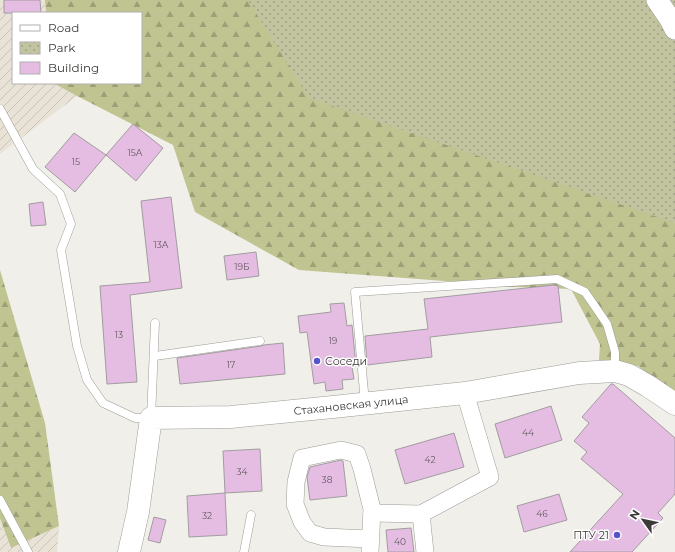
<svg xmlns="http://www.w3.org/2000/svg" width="675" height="552" font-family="Montserrat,sans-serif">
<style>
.industrial{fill:url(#industrial-furrows)}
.forest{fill:url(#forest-firs)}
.park{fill:url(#park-dots)}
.building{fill:#e5bde3;stroke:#a19ca0}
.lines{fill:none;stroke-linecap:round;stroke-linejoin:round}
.service-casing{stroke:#9d9b95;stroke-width:9}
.minor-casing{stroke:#9d9b95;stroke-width:18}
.tertiary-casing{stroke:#9d9b95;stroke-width:22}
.secondary-casing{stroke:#9d9b95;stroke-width:23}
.service{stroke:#fff;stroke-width:8}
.minor{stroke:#fff;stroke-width:17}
.tertiary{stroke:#fff;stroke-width:21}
.secondary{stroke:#fff;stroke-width:22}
.poi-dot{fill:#5554cc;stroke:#fff;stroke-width:1.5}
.labels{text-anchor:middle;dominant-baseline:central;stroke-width:3;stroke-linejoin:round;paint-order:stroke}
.number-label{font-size:9px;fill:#665b62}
.poi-label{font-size:11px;fill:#3b3a37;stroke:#fff;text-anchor:start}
.street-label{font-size:11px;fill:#3b3a37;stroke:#fff}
</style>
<defs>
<pattern id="industrial-furrows" width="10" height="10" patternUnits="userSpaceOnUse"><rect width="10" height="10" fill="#e8e3d6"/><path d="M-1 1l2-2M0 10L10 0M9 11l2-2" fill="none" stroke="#c8c4b8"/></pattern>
<pattern id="forest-firs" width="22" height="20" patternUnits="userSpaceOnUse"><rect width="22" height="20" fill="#c0c491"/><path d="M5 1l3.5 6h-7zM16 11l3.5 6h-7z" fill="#9da077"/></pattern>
<pattern id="park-dots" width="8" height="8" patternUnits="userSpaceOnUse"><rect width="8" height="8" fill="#c1c49f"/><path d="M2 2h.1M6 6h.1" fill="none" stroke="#9ea082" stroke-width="1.8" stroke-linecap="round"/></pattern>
</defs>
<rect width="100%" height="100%" fill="#f1efe9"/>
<g class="industrial">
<path d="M 0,0 L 45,0 L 46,13 L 13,13 L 13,83 L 53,83 L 77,96 L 0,154 Z"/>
<path d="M 0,518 L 11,548 L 59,526 L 57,552 L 0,552 Z"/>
</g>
<g class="forest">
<path d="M 45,0 L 675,0 L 675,394 L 638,366 L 599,360 L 600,344 L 571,289 L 491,286 L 484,284 L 299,270 L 195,212 L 173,145 L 77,96 L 53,83 L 141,83 L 141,13 L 46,13 Z"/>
<path d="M 0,270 L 45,423 L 59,526 L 11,548 L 0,518 Z"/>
</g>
<path class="park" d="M 248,0 L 675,0 L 675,223 L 309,98 Z"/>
<g class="building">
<path d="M 4,0 L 40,0 L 41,13 L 4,13 Z"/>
<path d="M 133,124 L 163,148 L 136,181 L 106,155 Z"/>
<path d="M 74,133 L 106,155 L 75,192 L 45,167 Z"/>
<path d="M 171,197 L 182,288 L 130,295 L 137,382 L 107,384 L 100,286 L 150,282 L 141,201 Z"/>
<path d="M 43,202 L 46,225 L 31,226 L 29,204 Z"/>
<path d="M 256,252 L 259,276 L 227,280 L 224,256 Z"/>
<path d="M 554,285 L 558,286 L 562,322 L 430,337 L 432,357 L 367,365 L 365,336 L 428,329 L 424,299 Z"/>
<path d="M 344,303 L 347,326 L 352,325 L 356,366 L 352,367 L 354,379 L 342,380 L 343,389 L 326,391 L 325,382 L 314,384 L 307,332 L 300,333 L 298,316 L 331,312 L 330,304 Z"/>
<path d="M 283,343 L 285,374 L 180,384 L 177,358 L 261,346 L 264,345 Z"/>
<path d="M 611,384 L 613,384 L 675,438 L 675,494 L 658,513 L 663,518 L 632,552 L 570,552 L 623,494 L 581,459 L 587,452 L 574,441 L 589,423 L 582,417 Z"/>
<path d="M 551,406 L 562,440 L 505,458 L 495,424 Z"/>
<path d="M 454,433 L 464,467 L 405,484 L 395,450 Z"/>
<path d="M 260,449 L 262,491 L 225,493 L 223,451 Z"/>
<path d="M 341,460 L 343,461 L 347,496 L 310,500 L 307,477 L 310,467 Z"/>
<path d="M 225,493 L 227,535 L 189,537 L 187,496 Z"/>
<path d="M 559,494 L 567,520 L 524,532 L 517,506 Z"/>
<path d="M 154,517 L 166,520 L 160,543 L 148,540 Z"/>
<path d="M 411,528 L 414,552 L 388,552 L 386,530 Z"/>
</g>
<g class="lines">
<defs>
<g id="service">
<path d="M 0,109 L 33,169 L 60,194 L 71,224 L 61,250 L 77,346 L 87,380 L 103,403 L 135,418 L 151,418 L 155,323"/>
<path d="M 155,356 L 260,341"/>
<path d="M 365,403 L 355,292 L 557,279 L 585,292 L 607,324 L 615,352 L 615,371"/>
<path d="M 0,500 L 28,552"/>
<path d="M 244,552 L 251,515"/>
</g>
<g id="minor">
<path d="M 372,513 L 421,514"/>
<path d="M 370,552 L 372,509 L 362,469 L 357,454 L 341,450 L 302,458 L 296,482 L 295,504 L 302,522 L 310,533 L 324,537 L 370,539"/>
<path d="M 425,552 L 421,514 L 490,477 L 465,393"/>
</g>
<path id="tertiary" d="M 657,0 L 670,19 L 675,29"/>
<path id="secondary" d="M 129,552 L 138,512 L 151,418 L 231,417 L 333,407 L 465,393 L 579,373 L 615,371 L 629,375 L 648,386 L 675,404"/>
</defs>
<use href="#service" class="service-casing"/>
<use href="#minor" class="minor-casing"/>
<use href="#tertiary" class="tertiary-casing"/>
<use href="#secondary" class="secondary-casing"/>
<use href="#service" class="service"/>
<use href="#minor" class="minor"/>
<use href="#tertiary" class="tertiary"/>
<use href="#secondary" class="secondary"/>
</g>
<g class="poi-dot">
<circle cx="317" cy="361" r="4"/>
<circle cx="617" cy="535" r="4"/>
</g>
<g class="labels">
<g class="number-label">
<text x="135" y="152">15А</text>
<text x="76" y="161">15</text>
<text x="161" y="244">13А</text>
<text x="242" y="266">19Б</text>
<text x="119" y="334">13</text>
<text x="333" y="340">19</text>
<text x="231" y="364">17</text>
<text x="528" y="432">44</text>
<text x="430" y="459">42</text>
<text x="242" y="471">34</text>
<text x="327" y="479">38</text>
<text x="542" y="513">46</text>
<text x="207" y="515">32</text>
<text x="400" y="541">40</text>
</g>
<g class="poi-label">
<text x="325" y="361">Соседи</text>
<text x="609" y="535" text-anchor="end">ПТУ 21</text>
</g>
<g class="street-label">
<text transform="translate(351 405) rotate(-6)">Стахановская улица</text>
</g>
</g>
<rect x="12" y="12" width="130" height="72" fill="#ffffff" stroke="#b1b0af"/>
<rect x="20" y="25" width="20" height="6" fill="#ffffff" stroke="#b1b0af"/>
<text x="48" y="32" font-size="12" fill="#3b3a37">Road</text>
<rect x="20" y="42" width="20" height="12" fill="url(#park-dots)" stroke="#b1b0af"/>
<text x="48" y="52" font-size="12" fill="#3b3a37">Park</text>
<rect x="20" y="62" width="20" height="12" fill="#e5bde3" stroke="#b1b0af"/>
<text x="48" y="72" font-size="12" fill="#3b3a37">Building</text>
<g transform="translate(643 520) rotate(303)" stroke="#ffffff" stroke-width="3" paint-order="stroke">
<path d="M0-3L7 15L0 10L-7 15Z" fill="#3b3a37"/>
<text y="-6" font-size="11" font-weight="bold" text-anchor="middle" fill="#3b3a37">N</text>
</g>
</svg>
